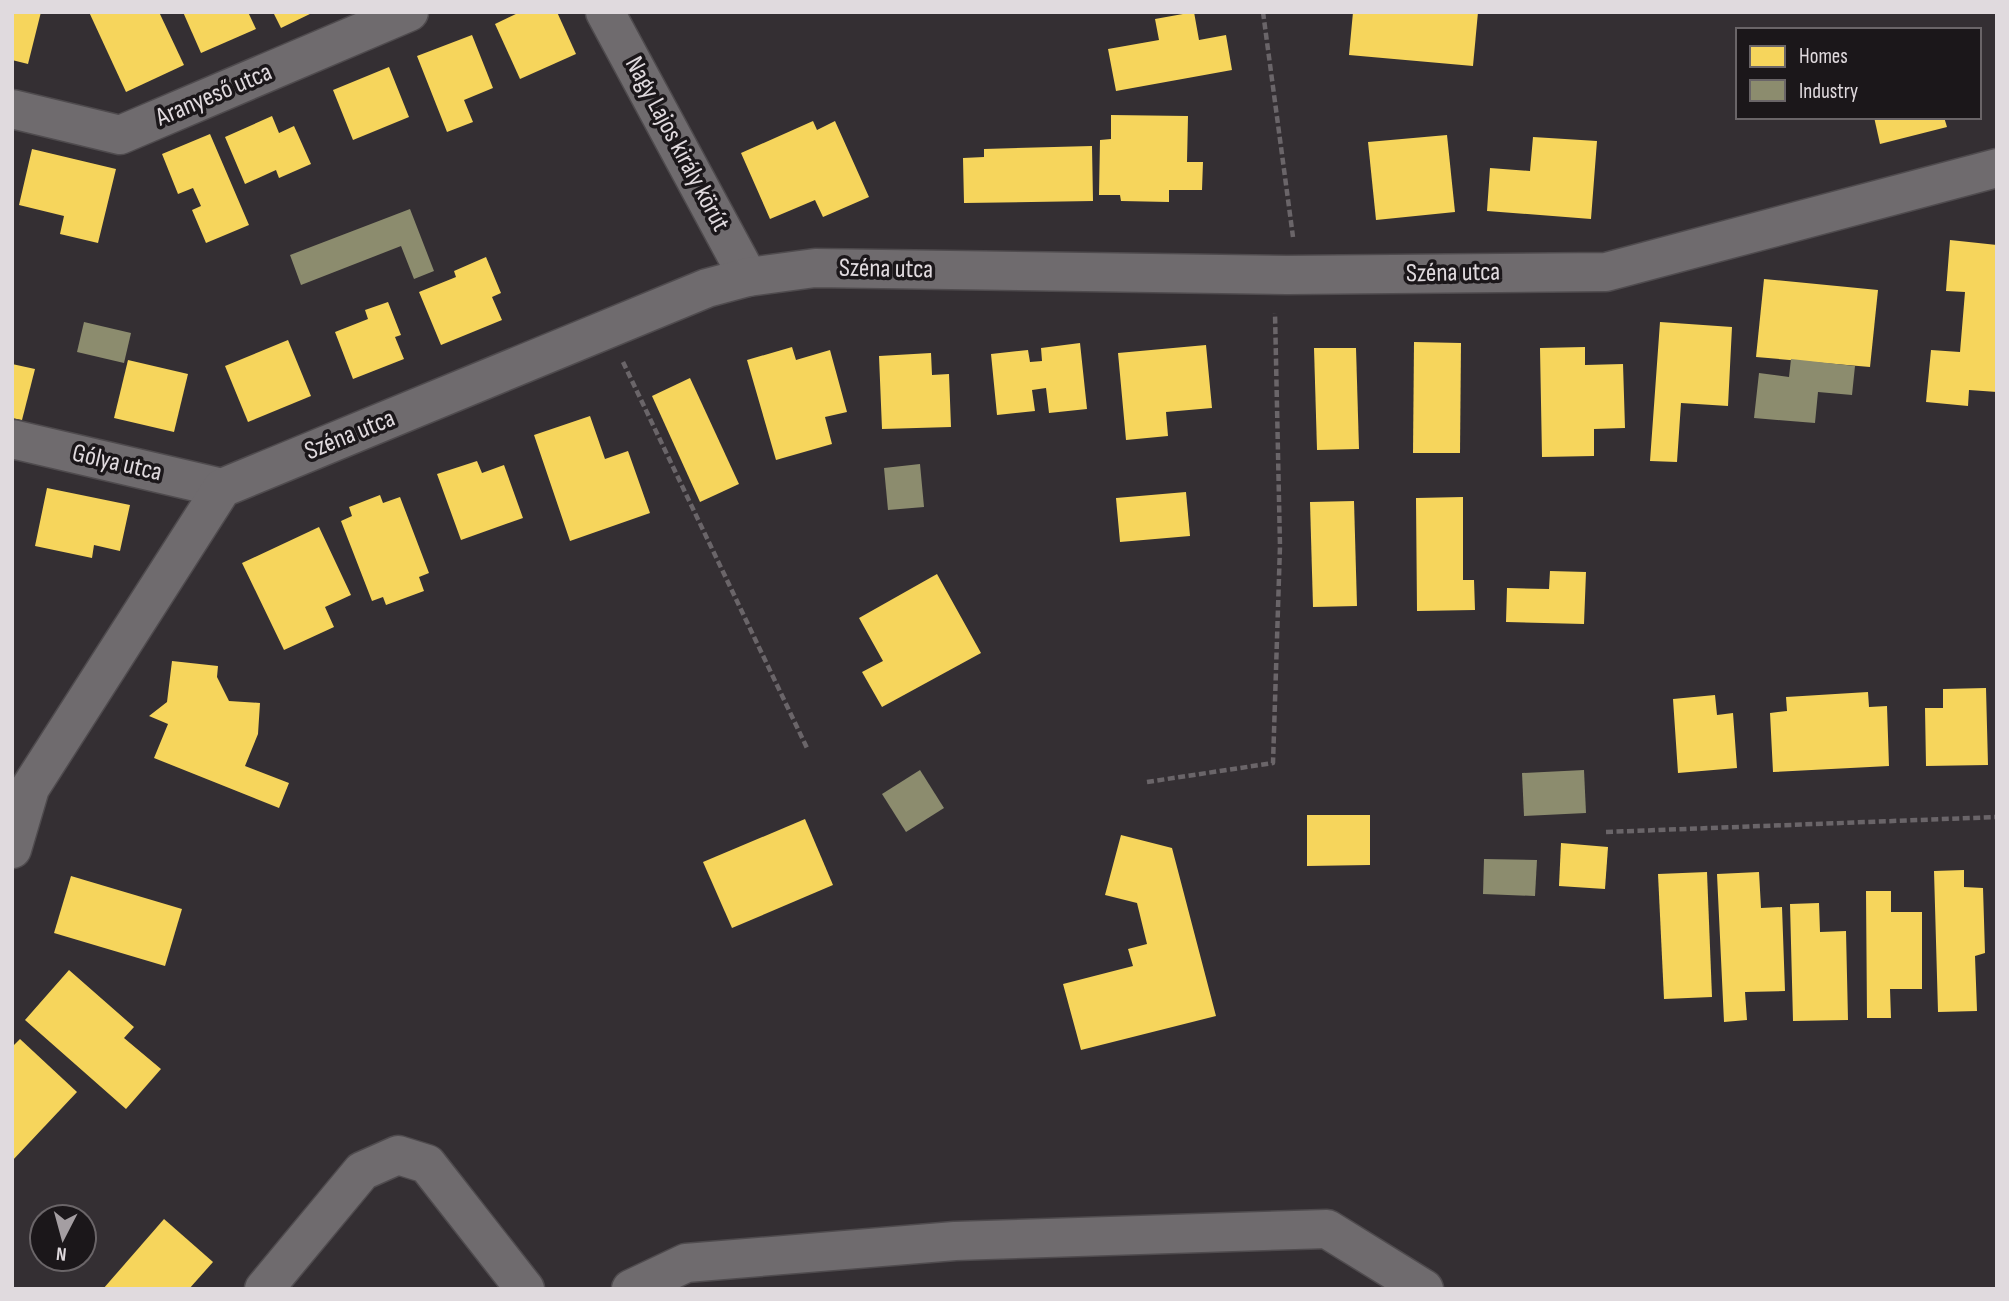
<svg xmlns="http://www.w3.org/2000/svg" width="2009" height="1301" font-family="'Sofia Sans Condensed',sans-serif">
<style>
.homes{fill:#f6d55c}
.industry{fill:#8c8c6e}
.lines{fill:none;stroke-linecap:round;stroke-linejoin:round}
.street-casing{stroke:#4f4b4e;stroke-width:41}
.path{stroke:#6a6569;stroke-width:4.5;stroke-dasharray:7 3.5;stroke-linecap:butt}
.street{stroke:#6f6b6e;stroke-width:38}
.labels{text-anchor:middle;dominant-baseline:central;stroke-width:7;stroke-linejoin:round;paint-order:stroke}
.street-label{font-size:26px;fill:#e0dade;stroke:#1b171a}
</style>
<rect width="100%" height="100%" fill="#342f33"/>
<g class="homes">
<path d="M 12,12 L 41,12 L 28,64 L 12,60 Z"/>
<path d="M 89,12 L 159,12 L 184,65 L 126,92 Z"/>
<path d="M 183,12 L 248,12 L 256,29 L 201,53 Z"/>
<path d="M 273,12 L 314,12 L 281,28 Z"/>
<path d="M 520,12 L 557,12 L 576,54 L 520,79 L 495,24 Z"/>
<path d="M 1194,12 L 1199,40 L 1226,35 L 1232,70 L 1116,91 L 1108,49 L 1159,40 L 1155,19 Z"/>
<path d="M 1353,12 L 1478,12 L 1473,66 L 1349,55 Z"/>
<path d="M 472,35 L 493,88 L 464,100 L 473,122 L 447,132 L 417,56 Z"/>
<path d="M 389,67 L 409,117 L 353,140 L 333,90 Z"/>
<path d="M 1111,115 L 1188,116 L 1187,162 L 1203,162 L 1202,190 L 1169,190 L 1169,202 L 1121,201 L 1120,195 L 1099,195 L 1100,140 L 1111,139 Z"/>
<path d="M 272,116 L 279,133 L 294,126 L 311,164 L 279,178 L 276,170 L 245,184 L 225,137 Z"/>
<path d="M 1874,117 L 1944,117 L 1947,127 L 1880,144 Z"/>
<path d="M 813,121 L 817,130 L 835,121 L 869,197 L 823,217 L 815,200 L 770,219 L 741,153 Z"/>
<path d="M 210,134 L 249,225 L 206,243 L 192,210 L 201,206 L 193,188 L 178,194 L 162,154 Z"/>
<path d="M 1447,135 L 1455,212 L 1376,220 L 1368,142 Z"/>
<path d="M 1533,137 L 1597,141 L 1591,219 L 1487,211 L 1490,168 L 1530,171 Z"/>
<path d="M 1092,146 L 1093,201 L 964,203 L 963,158 L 984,157 L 984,149 Z"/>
<path d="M 32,149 L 116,169 L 98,243 L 60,234 L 64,216 L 19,205 Z"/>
<path d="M 1950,240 L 1997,245 L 1997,392 L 1969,390 L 1968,406 L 1926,402 L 1931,350 L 1960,352 L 1965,292 L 1946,291 Z"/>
<path d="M 486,257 L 501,293 L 492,297 L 502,320 L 441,345 L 419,292 L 456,277 L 454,271 Z"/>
<path d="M 1764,279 L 1878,290 L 1870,367 L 1756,357 Z"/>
<path d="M 388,302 L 401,335 L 395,337 L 404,359 L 353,379 L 335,332 L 368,319 L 365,310 Z"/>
<path d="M 1660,322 L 1732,327 L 1728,406 L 1681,403 L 1677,462 L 1650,461 Z"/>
<path d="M 288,340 L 311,396 L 248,422 L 225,366 Z"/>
<path d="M 1414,342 L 1461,343 L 1460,453 L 1413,453 Z"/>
<path d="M 1080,343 L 1087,409 L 1049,413 L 1046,388 L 1032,390 L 1035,411 L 997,415 L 991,354 L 1028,350 L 1030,362 L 1042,361 L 1041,348 Z"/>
<path d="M 1206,345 L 1212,408 L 1166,412 L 1168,436 L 1126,440 L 1118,353 Z"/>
<path d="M 792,347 L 796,360 L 830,350 L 847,412 L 825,417 L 832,444 L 776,460 L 747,360 Z"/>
<path d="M 1585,347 L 1585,365 L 1623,364 L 1625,428 L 1594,429 L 1594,456 L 1542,457 L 1540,348 Z"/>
<path d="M 1314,348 L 1356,348 L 1359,449 L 1317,450 Z"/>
<path d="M 931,353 L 932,375 L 949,374 L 951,427 L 882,429 L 879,356 Z"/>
<path d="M 128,360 L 188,374 L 174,432 L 114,418 Z"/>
<path d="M 12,364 L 35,369 L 22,420 L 12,418 Z"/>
<path d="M 690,378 L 739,484 L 700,502 L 652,396 Z"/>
<path d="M 590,416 L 605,459 L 628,451 L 650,513 L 570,541 L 534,435 Z"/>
<path d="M 477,461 L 482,473 L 504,465 L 523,518 L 461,540 L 437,474 Z"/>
<path d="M 47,488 L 130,505 L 120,551 L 94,545 L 92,558 L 35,546 Z"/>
<path d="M 1186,492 L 1190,536 L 1120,542 L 1116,498 Z"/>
<path d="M 380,495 L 383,503 L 400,497 L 429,573 L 419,577 L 424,591 L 386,605 L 383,597 L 372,601 L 341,521 L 352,516 L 349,507 Z"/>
<path d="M 1463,497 L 1463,580 L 1474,580 L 1475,610 L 1417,611 L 1416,498 Z"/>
<path d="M 1354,501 L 1357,606 L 1313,607 L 1310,502 Z"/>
<path d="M 319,527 L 351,595 L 325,607 L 334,627 L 284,650 L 242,563 Z"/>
<path d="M 1550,571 L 1586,572 L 1584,624 L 1506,622 L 1507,588 L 1549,589 Z"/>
<path d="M 937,574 L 981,653 L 882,707 L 862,672 L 883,661 L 859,618 Z"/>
<path d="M 172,661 L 218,666 L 217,677 L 229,701 L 260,703 L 258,734 L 245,766 L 289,783 L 279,808 L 154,758 L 168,724 L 149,716 L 167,702 Z"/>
<path d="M 1986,688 L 1988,765 L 1926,766 L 1925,708 L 1943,708 L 1943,689 Z"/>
<path d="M 1868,692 L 1869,707 L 1887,706 L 1889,766 L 1773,772 L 1770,713 L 1787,711 L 1786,697 Z"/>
<path d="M 1715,695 L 1717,715 L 1733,713 L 1737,768 L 1678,773 L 1673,699 Z"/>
<path d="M 1307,815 L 1370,815 L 1370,865 L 1307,866 Z"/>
<path d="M 805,819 L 833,885 L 732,928 L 703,862 Z"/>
<path d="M 1121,835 L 1172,848 L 1216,1016 L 1081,1050 L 1063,984 L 1133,966 L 1128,949 L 1147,944 L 1137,903 L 1105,895 Z"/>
<path d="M 1561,843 L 1608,847 L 1605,889 L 1559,886 Z"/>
<path d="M 1964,870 L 1964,887 L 1983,888 L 1985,953 L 1975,956 L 1977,1011 L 1938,1012 L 1934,871 Z"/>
<path d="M 1707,872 L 1712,997 L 1664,999 L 1658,874 Z"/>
<path d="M 1759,872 L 1761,908 L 1782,907 L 1785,991 L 1745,992 L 1747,1020 L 1724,1022 L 1717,874 Z"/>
<path d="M 71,876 L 182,909 L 165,966 L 54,933 Z"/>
<path d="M 1866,891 L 1891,891 L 1891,912 L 1922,912 L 1922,989 L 1890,989 L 1891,1018 L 1867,1018 Z"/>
<path d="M 1819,903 L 1820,932 L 1846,931 L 1848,1020 L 1793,1021 L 1790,904 Z"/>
<path d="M 69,970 L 134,1027 L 124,1038 L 161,1069 L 126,1109 L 25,1020 Z"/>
<path d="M 20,1039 L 77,1092 L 12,1161 L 12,1047 Z"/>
<path d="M 164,1219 L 213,1262 L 189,1289 L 103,1289 Z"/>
</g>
<g class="industry">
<path d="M 410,209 L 434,271 L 414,279 L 401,246 L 301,285 L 290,255 Z"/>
<path d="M 84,322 L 131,333 L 124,363 L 77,352 Z"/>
<path d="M 1791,359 L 1855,366 L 1852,395 L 1818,392 L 1815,423 L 1754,418 L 1759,373 L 1789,377 Z"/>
<path d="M 920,464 L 924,507 L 888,510 L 884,468 Z"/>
<path d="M 920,770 L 944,808 L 906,832 L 882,794 Z"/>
<path d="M 1584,770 L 1586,813 L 1524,816 L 1522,773 Z"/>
<path d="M 1484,859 L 1537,860 L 1535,896 L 1483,894 Z"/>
</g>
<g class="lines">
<defs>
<g id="street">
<path d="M 605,12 L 748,277"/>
<path d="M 12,109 L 120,135 L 409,12"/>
<path d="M 12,439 L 222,488"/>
<path d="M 12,849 L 30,788 L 222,488 L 707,288 L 748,277 L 815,268 L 1287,275 L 1606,272 L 1997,168"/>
<path d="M 264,1289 L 362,1171 L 398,1155 L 427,1164 L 525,1289"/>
<path d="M 631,1289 L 686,1263 L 955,1241 L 1327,1229 L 1424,1289"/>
</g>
</defs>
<use href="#street" class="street-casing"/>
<g class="path">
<path d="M 1263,12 L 1293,237"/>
<path d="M 623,362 L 807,748"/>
<path d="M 1147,782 L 1273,763 L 1280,546 L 1275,313"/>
<path d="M 1606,832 L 1997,817"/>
</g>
<use href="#street" class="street"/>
</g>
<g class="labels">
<g class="street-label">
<text transform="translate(214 95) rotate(-23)">Aranyeső utca</text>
<text transform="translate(677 144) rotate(62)">Nagy Lajos király körút</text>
<text transform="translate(886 269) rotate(1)">Széna utca</text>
<text transform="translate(1453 273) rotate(-1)">Széna utca</text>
<text transform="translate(350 435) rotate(-22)">Széna utca</text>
<text transform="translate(117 463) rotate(13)">Gólya utca</text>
</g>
</g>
<rect width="2009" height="1301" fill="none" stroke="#e0dade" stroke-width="28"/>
<rect x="1736" y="28" width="245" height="91" fill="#1b171a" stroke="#6a6568" stroke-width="2"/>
<rect x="1750" y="46" width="35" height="21" fill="#f6d55c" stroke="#6a6568" stroke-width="2"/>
<text x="1799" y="63" font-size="21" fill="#e0dade">Homes</text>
<rect x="1750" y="80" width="35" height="21" fill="#8c8c6e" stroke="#6a6568" stroke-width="2"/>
<text x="1799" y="98" font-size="21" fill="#e0dade">Industry</text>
<g transform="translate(63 1238) rotate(186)"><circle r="33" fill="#1b171a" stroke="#6a6568" stroke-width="2"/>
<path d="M0-5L12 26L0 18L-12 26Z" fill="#a49ea2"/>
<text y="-10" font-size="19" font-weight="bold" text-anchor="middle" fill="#e0dade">N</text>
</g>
</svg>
